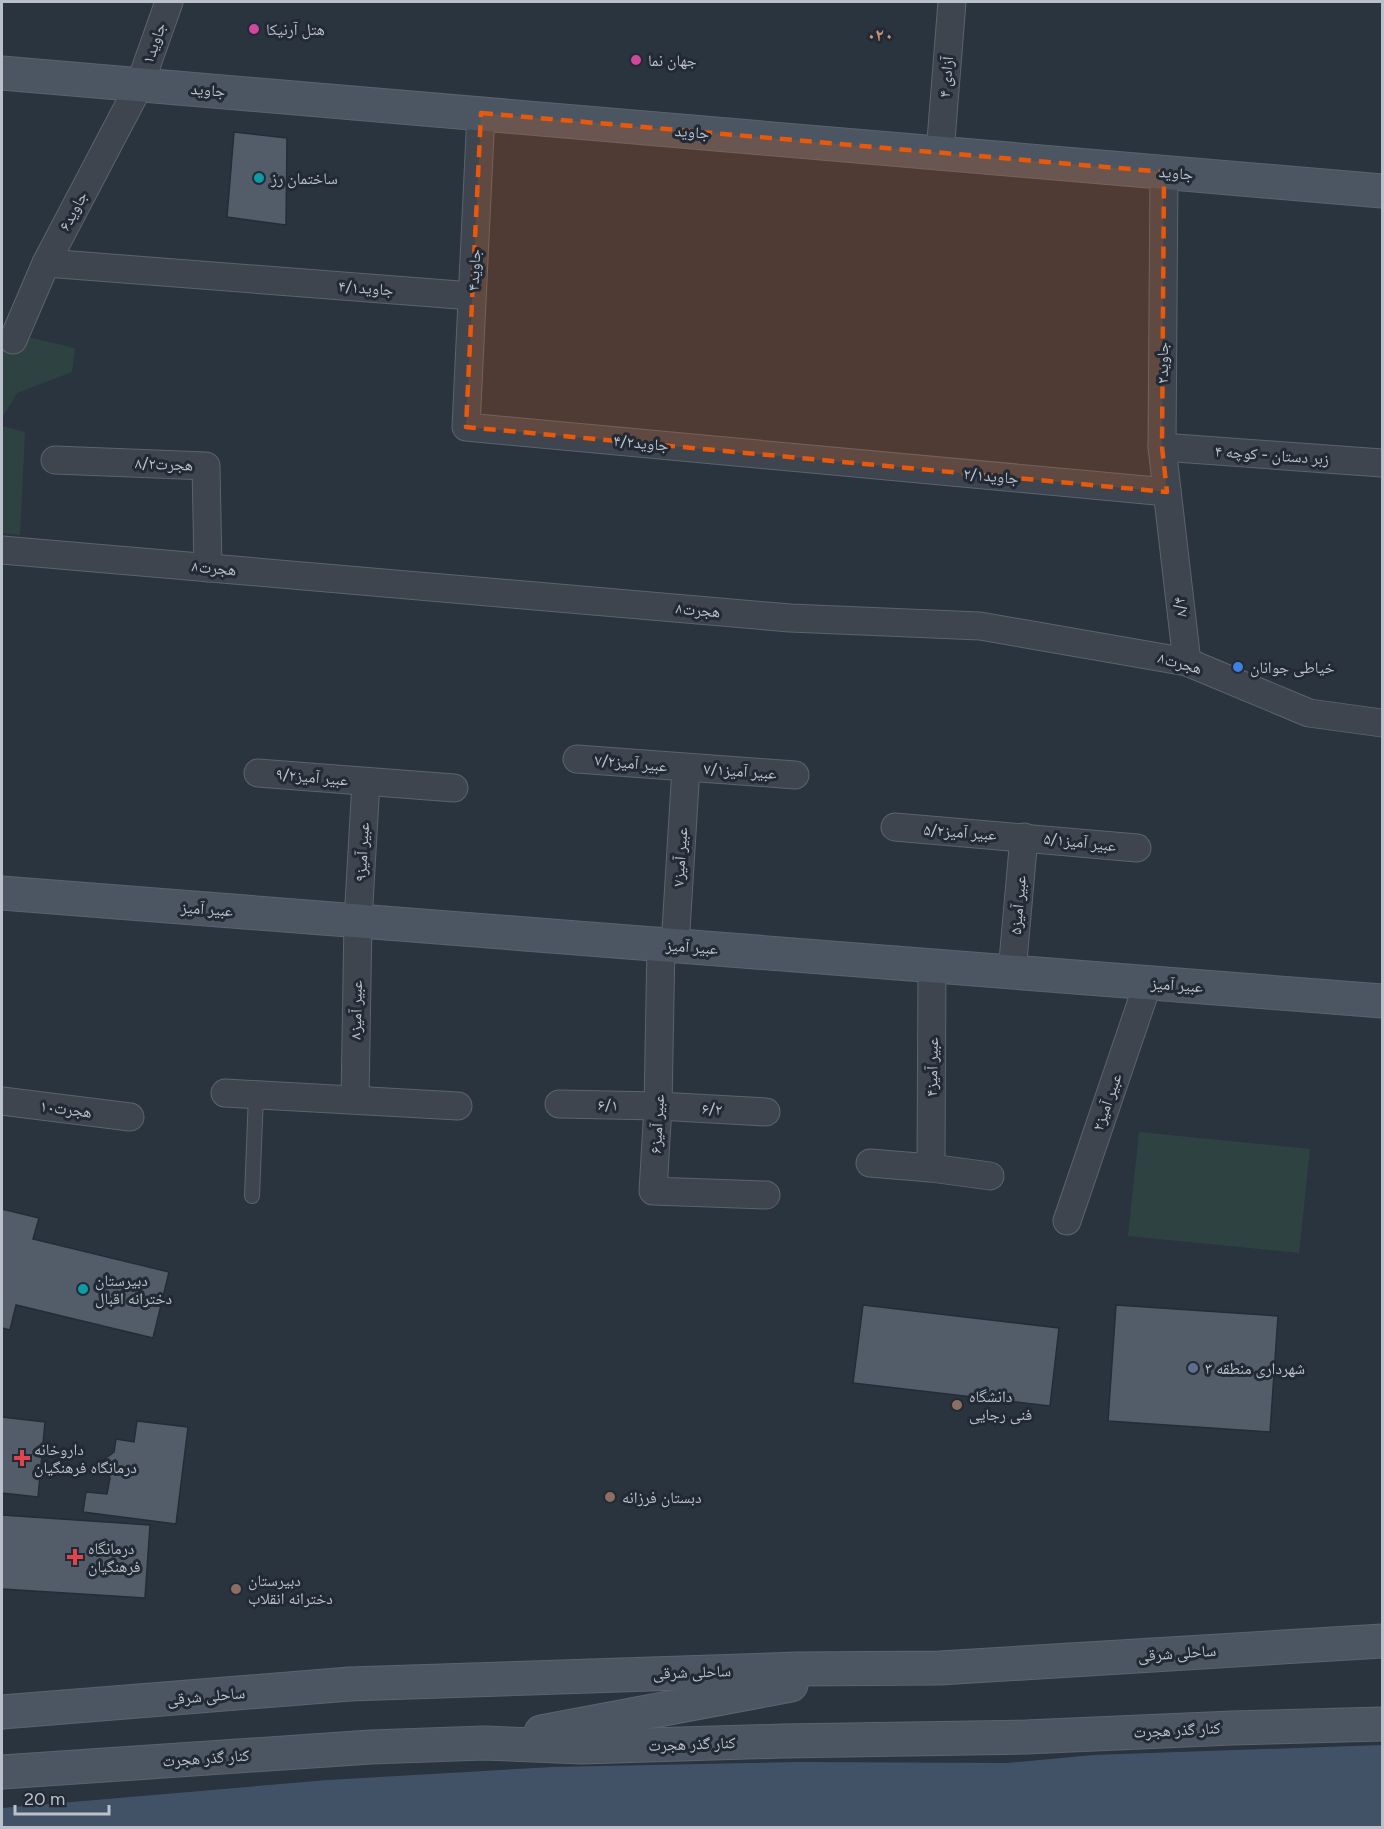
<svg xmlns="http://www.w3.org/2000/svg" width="1384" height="1829" font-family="Figtree,'Noto Naskh Arabic',sans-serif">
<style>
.green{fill:#2f4242}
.water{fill:#425266}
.building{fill:#535d69;stroke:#242c37;stroke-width:1.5}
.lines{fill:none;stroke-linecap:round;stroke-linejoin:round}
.lane-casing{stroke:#5b636d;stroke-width:16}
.street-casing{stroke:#5b636d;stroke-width:29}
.secondary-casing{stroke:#5b636d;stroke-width:35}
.lane{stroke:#3e454f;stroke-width:14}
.street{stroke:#3e454f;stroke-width:27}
.secondary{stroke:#4c5562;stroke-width:33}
.marked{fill:#e8590c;fill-opacity:0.2;stroke:#e8590c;stroke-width:4.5;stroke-dasharray:12 8;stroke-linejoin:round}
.hotel-dot{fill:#d1479c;stroke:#222a35;stroke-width:2}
.culture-dot{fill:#0f9aa8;stroke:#222a35;stroke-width:2}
.shop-dot{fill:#3f7fe0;stroke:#222a35;stroke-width:2}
.service-dot{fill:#5c6f8a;stroke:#222a35;stroke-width:2}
.education-dot{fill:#8d6e63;stroke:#222a35;stroke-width:2}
.health-dot{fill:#e0444e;stroke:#222a35;stroke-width:2}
.labels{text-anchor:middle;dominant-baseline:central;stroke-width:6;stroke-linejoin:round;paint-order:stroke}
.poi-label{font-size:16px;fill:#bac1ca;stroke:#222a35;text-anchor:start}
.street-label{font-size:16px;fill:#bac1ca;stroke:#222a35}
.neighbourhood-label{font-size:18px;font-weight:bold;fill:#c99775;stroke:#222a35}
</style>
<rect width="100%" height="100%" fill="#2a343f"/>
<g class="green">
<path d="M 2,331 L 75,348 L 72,372 L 17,393 L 2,418 Z"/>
<path d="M 2,426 L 25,432 L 20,535 L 2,533 Z"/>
<path d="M 1139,1132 L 1310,1149 L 1299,1253 L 1128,1236 Z"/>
</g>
<path class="water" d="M 1382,1745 L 1382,1827 L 2,1827 L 2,1808 L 328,1780 L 553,1767 L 798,1762 L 1007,1763 L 1093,1755 Z"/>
<g class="building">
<path d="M 234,132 L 287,138 L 286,225 L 227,217 Z"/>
<path d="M 2,1209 L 39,1218 L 33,1239 L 169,1272 L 153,1338 L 16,1305 L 10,1330 L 2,1328 Z"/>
<path d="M 863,1305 L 1059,1328 L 1050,1406 L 853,1383 Z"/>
<path d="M 1116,1305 L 1278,1316 L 1270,1432 L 1108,1421 Z"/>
<path d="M 2,1417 L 45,1422 L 38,1497 L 2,1493 Z"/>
<path d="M 137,1421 L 188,1427 L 176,1524 L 83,1512 L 86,1492 L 107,1494 L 110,1478 L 99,1463 L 114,1452 L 116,1439 L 134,1442 Z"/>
<path d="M 2,1515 L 150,1525 L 145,1598 L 2,1589 Z"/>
</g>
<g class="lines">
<defs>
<path id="lane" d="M 252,1196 L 256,1095"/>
<g id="street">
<path d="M 481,113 L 466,427 L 1167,492"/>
<path d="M 940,153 L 952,2"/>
<path d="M 1164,172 L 1162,447 L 1187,662"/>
<path d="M 46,263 L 472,296"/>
<path d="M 13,340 L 46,263 L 140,84 L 169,2"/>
<path d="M 1162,447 L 1382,463"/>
<path d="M 55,460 L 206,466 L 208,568"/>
<path d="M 2,550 L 790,618 L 980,626 L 1187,662 L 1309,713 L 1382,723"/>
<path d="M 577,759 L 795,775"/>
<path d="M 258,773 L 454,788"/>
<path d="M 895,827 L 1137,848"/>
<path d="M 661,945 L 658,1106 L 653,1191 L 766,1195"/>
<path d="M 675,946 L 686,768"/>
<path d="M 1012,972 L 1024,837"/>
<path d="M 225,1093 L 458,1106"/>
<path d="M 355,1099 L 358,921 L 366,782"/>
<path d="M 2,1101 L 130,1117"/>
<path d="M 559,1104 L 658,1106 L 766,1112"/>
<path d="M 870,1163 L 931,1168 L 990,1176"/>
<path d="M 931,1168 L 932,966"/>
<path d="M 1067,1221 L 1148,983"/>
</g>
<g id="secondary">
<path d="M 2,73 L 1382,191"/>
<path d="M 2,893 L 1382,1001"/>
<path d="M 2,1712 L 350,1684 L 798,1669 L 940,1668 L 1382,1641"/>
<path d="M 541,1732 L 791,1685"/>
<path d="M 2,1772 L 371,1747 L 484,1743 L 582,1747 L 784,1741 L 1026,1737 L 1232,1728 L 1382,1724"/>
</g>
</defs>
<use href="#lane" class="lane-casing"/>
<use href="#street" class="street-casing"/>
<use href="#secondary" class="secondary-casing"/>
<use href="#lane" class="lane"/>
<use href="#street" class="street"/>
<use href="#secondary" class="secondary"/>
</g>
<path class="marked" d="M 481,113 L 1164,172 L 1162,447 L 1167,492 L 466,427 Z"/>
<g class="hotel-dot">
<circle cx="254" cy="29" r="6"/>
<circle cx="636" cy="60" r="6"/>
</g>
<g class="culture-dot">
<circle cx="259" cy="178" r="6"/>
<circle cx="83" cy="1289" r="6"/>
</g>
<circle class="shop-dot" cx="1238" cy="667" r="6"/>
<circle class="service-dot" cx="1193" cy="1368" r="6"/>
<g class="education-dot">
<circle cx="957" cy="1405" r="6"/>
<circle cx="610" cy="1497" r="6"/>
<circle cx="236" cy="1589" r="6"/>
</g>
<g class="health-dot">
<path d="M19 1449h6v6h6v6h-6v6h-6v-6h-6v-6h6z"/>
<path d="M72 1548h6v6h6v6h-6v6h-6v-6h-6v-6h6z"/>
</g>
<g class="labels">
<g class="poi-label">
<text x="266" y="29">هتل آرنیکا</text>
<text x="648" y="60">جهان نما</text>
<text x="271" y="178">ساختمان رز</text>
<text x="1250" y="667">خیاطی جوانان</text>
<text x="95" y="1280">دبیرستان<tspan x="95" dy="18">دخترانه اقبال</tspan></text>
<text x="1205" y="1368">شهرداری منطقه ۳</text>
<text x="969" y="1396">دانشگاه<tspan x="969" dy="18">فنی رجایی</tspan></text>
<text x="34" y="1449">داروخانه<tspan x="34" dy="18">درمانگاه فرهنگیان</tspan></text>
<text x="622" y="1497">دبستان فرزانه</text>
<text x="88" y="1548">درمانگاه<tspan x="88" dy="18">فرهنگیان</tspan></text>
<text x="248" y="1580">دبیرستان<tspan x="248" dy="18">دخترانه انقلاب</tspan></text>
</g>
<g class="street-label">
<text transform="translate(154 43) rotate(-71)">۱جاوید</text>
<text transform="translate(946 77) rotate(-85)">۴ آزادی</text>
<text transform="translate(208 90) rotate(5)">جاوید</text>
<text transform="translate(692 132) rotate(5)">جاوید</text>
<text transform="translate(1176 173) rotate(5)">جاوید</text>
<text transform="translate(73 211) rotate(-62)">۶جاوید</text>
<text transform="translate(474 270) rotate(-87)">۴جاوید</text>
<text transform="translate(366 288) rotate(4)">۴/۱جاوید</text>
<text transform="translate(1162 363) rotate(-90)">۲جاوید</text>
<text transform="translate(641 443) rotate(5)">۴/۲جاوید</text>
<text transform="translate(1272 455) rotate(4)">زبر دستان - کوچه ۴</text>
<text transform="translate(164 464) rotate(2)">هجرت۸/۲</text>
<text transform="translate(991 476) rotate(5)">۲/۱جاوید</text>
<text transform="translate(214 568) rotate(5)">هجرت۸</text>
<text transform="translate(1180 607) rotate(-97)">۸/۴</text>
<text transform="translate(698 610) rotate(5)">هجرت۸</text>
<text transform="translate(1180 663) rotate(15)">هجرت۸</text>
<text transform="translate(631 763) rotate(5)">۷/۲عبیر آمیز</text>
<text transform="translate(740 771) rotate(4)">۷/۱عبیر آمیز</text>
<text transform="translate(312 777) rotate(5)">۹/۲عبیر آمیز</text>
<text transform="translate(960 832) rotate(4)">۵/۲عبیر آمیز</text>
<text transform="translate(1080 842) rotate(6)">۵/۱عبیر آمیز</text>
<text transform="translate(362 852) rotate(-87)">عبیر آمیز۹</text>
<text transform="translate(680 857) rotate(-86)">۷عبیر آمیز</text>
<text transform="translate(1018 905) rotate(-85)">۵عبیر آمیز</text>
<text transform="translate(207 909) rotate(4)">عبیر آمیز</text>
<text transform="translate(692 947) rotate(4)">عبیر آمیز</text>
<text transform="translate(1177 985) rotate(4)">عبیر آمیز</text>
<text transform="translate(356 1010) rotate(-89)">۸عبیر آمیز</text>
<text transform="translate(932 1067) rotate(-89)">۴عبیر آمیز</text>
<text transform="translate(1107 1102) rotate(-71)">۲عبیر آمیز</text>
<text transform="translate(608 1105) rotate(1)">۶/۱</text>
<text transform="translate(66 1109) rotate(7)">هجرت۱۰</text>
<text transform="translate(712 1109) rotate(3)">۶/۲</text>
<text transform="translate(657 1124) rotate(-87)">۶عبیر آمیز</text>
<text transform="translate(1177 1653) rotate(-4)">ساحلی شرقی</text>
<text transform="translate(692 1672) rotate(-2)">ساحلی شرقی</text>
<text transform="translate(206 1696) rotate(-5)">ساحلی شرقی</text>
<text transform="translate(1177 1730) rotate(-3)">کنار گذر هجرت</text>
<text transform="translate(692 1744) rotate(-2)">کنار گذر هجرت</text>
<text transform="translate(206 1758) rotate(-4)">کنار گذر هجرت</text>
</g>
<g class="neighbourhood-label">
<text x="880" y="35">۰۲۰</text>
</g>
</g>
<rect width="1384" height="1829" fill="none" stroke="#bac1ca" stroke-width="6"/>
<path d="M15 1805v9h94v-9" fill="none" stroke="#bac1ca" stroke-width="3"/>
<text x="24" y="1805" font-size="18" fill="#bac1ca" stroke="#222a35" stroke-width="4.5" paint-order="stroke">20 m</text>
</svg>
